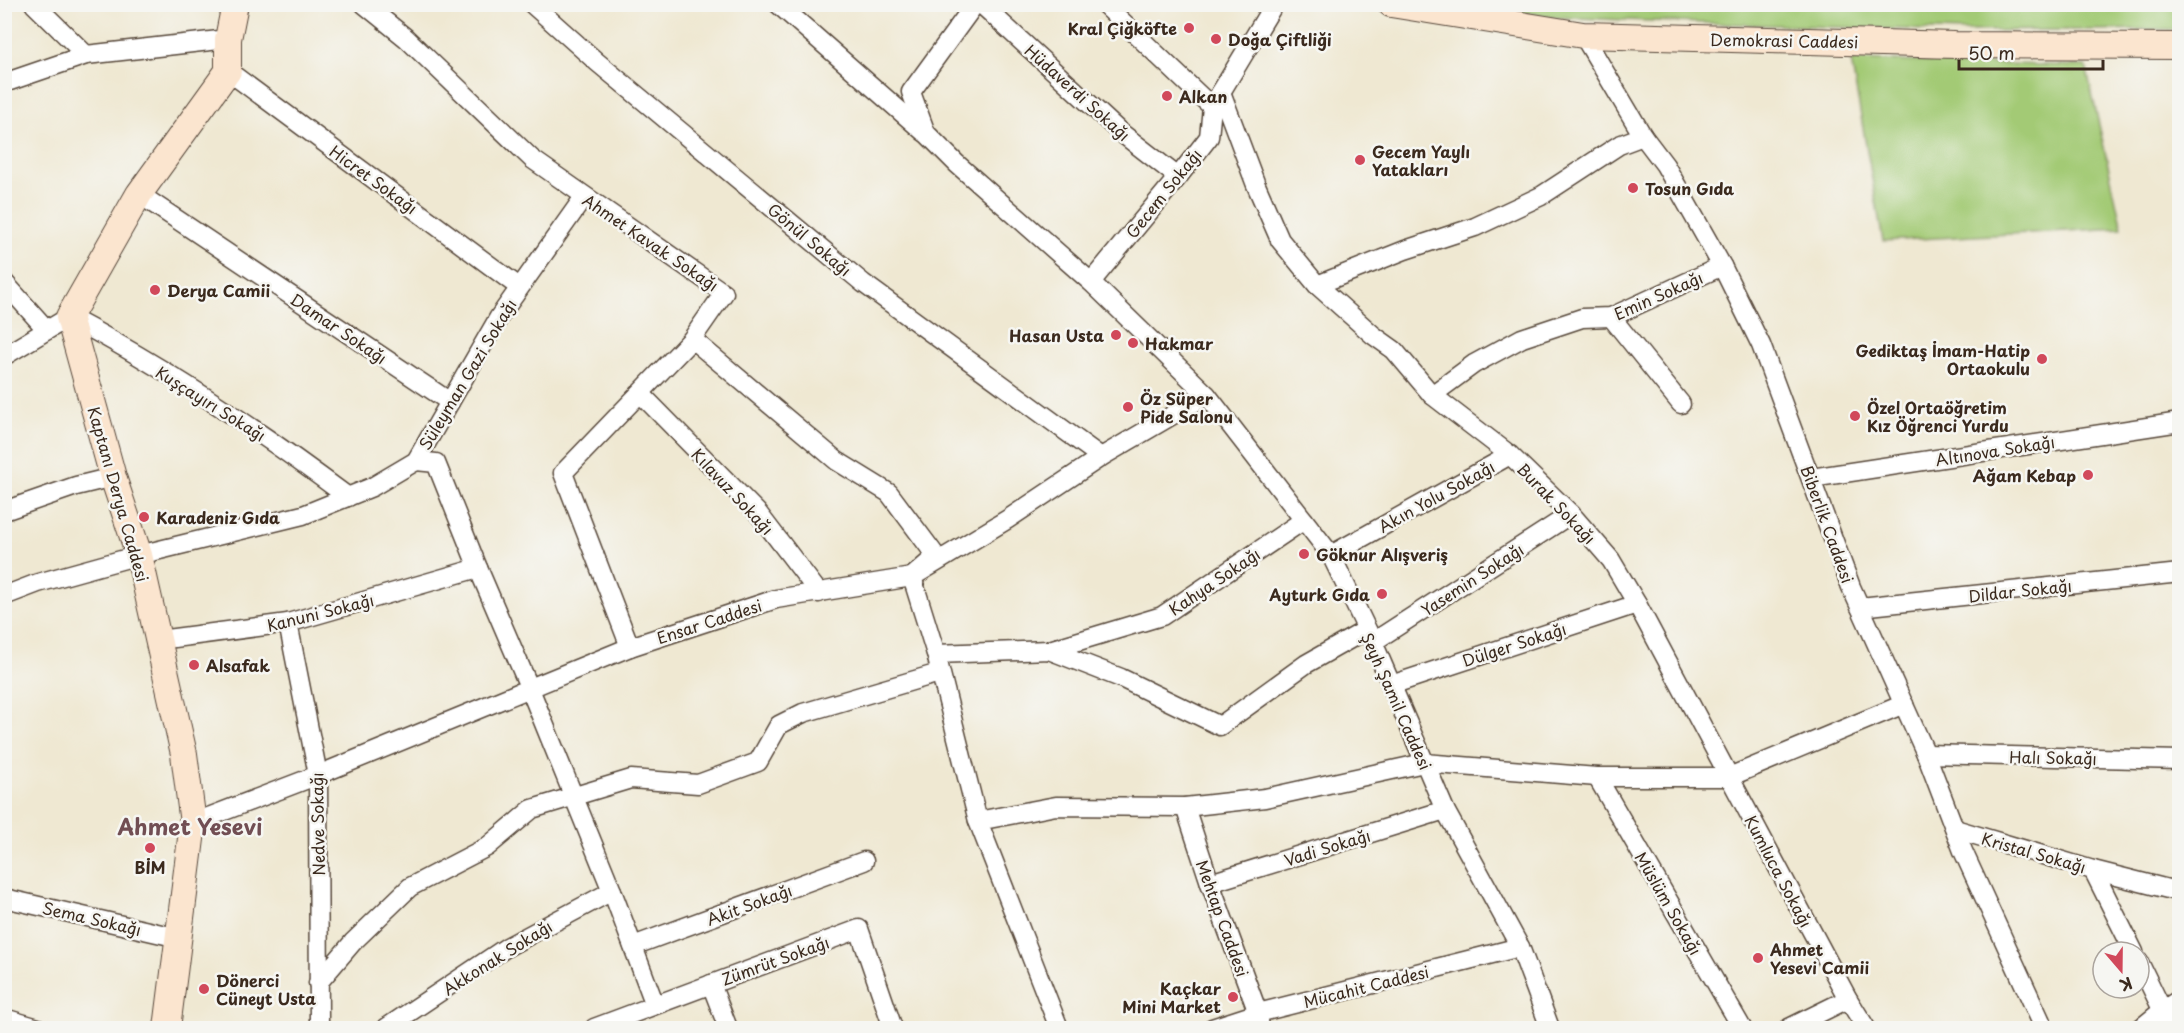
<svg xmlns="http://www.w3.org/2000/svg" width="2184" height="1033" font-family="'Playpen Sans',sans-serif">
<style>
.green{fill:#a3ca75;stroke:#6f7a4a;stroke-width:1.5}
.lines{fill:none;stroke-linecap:round;stroke-linejoin:round}
.street-casing{stroke:#564639;stroke-width:21}
.secondary-casing{stroke:#564639;stroke-width:28}
.street{stroke:#fff;stroke-width:18}
.secondary{stroke:#fbe5cf;stroke-width:26}
.poi-dot{fill:#d1495b;stroke:#f6f6f2;stroke-width:2}
.labels{text-anchor:middle;dominant-baseline:central;stroke-width:5;stroke-linejoin:round;paint-order:stroke}
.poi-label{font-size:16px;font-weight:bold;fill:#3b2a1e;stroke:#f6f6f2;text-anchor:start}
.street-label{font-size:16px;fill:#3b2a1e;stroke:#f6f6f2}
.district-label{font-size:22px;font-weight:bold;fill:#714e53;stroke:#f6f6f2}
</style>
<rect width="100%" height="100%" fill="#f6f6f2"/>
<filter id="ink" filterUnits="userSpaceOnUse"><feTurbulence type="fractalNoise" baseFrequency=".0167" numOctaves="2"/><feDisplacementMap in="SourceGraphic" scale="12" xChannelSelector="R" yChannelSelector="G"/><feConvolveMatrix kernelMatrix="1 2 1 2 8 2 1 2 1" color-interpolation-filters="sRGB"/></filter>
<filter id="wash" filterUnits="userSpaceOnUse"><feTurbulence type="fractalNoise" baseFrequency=".008" numOctaves="4" result="noise"/><feDisplacementMap in="SourceGraphic" scale="24" xChannelSelector="R" yChannelSelector="G"/><feGaussianBlur stdDeviation="1.35" result="paint"/><feColorMatrix in="noise" values="0 0 0 0 0 0 0 0 0 0 0 0 0 0 0 0 0 1.4 0 .05"/><feComposite in="paint" operator="in"/></filter>
<g filter="url(#wash)">
<rect width="100%" height="100%" fill="#efe8d2"/>
<g class="green">
<path d="M 2179,4 L 2180,29 L 1964,31 L 1702,23 L 1551,17 L 1472,5 Z"/>
<path d="M 1851,60 L 2086,66 L 2122,228 L 1883,241 Z"/>
</g>
</g>
<g filter="url(#ink)">
<g class="lines">
<defs>
<g id="street">
<path d="M 34,4 L 86,55"/>
<path d="M 364,4 L 406,38 L 532,159 L 724,293 L 692,339 L 563,473 L 630,647"/>
<path d="M 532,4 L 597,62 L 863,283 L 1101,457"/>
<path d="M 778,4 L 924,132"/>
<path d="M 975,4 L 911,92 L 926,133 L 957,164 L 1091,282 L 1207,395 L 1331,555 L 1373,642 L 1445,810 L 1520,947 L 1550,1028"/>
<path d="M 981,4 L 1119,131 L 1178,177"/>
<path d="M 1105,5 L 1212,107"/>
<path d="M 1583,35 L 1643,136 L 1665,165 L 1722,266 L 1761,345 L 1851,587 L 1926,754 L 1963,851 L 2044,1028"/>
<path d="M 228,71 L 519,287"/>
<path d="M 4,83 L 86,55 L 228,39"/>
<path d="M 1221,92 L 1256,185 L 1280,240 L 1317,285 L 1373,335 L 1394,350 L 1432,395 L 1510,455 L 1571,514 L 1611,560 L 1637,604 L 1848,999 L 1866,1028"/>
<path d="M 139,194 L 450,402"/>
<path d="M 4,282 L 47,330"/>
<path d="M 1091,282 L 1178,177 L 1209,137 L 1212,107 L 1274,4"/>
<path d="M 1317,285 L 1405,250 L 1475,227 L 1541,196 L 1619,145 L 1643,136"/>
<path d="M 1611,317 L 1681,404"/>
<path d="M 692,339 L 837,461 L 889,493 L 936,556 L 912,577 L 936,654 L 978,821"/>
<path d="M 4,356 L 69,317 C 166,368 260,431 348,497"/>
<path d="M 641,394 L 758,513 L 819,593"/>
<path d="M 1432,395 L 1474,364 L 1522,338 L 1582,318 L 1611,317 L 1722,266"/>
<path d="M 416,461 L 436,463 L 478,568 L 530,689 L 612,891 L 655,1005"/>
<path d="M 1811,478 L 2180,422"/>
<path d="M 4,511 L 76,486 L 113,477"/>
<path d="M 1331,555 L 1510,455"/>
<path d="M 4,596 L 38,583 L 139,555 L 303,515 L 372,487 L 416,461 L 499,317 L 584,197"/>
<path d="M 1860,607 L 2180,573"/>
<path d="M 288,623 L 318,775 L 319,1028"/>
<path d="M 159,640 L 288,623 L 478,568"/>
<path d="M 1373,642 L 1571,514"/>
<path d="M 1049,650 L 1162,616 L 1304,520"/>
<path d="M 936,654 L 1049,650 L 1121,678 L 1220,726 L 1306,664 L 1366,630"/>
<path d="M 1391,685 L 1637,604"/>
<path d="M 1926,754 L 2180,760"/>
<path d="M 1597,777 L 1742,1028"/>
<path d="M 1185,807 L 1210,883 L 1258,1013 L 1260,1028"/>
<path d="M 193,823 L 318,775 L 630,647 L 776,599 L 912,577 L 1008,519 L 1101,457 L 1207,395"/>
<path d="M 1955,829 L 2093,870 L 2134,952"/>
<path d="M 2093,870 L 2180,892"/>
<path d="M 1210,883 L 1445,810"/>
<path d="M 4,898 L 179,938"/>
<path d="M 633,946 L 864,861"/>
<path d="M 2139,962 L 2171,1028"/>
<path d="M 318,983 L 353,942 L 410,887 L 487,847 L 532,809 L 631,779 L 698,784 L 758,762 L 779,725 L 803,713 L 939,673"/>
<path d="M 711,984 L 728,1028"/>
<path d="M 4,1018 L 38,1028"/>
<path d="M 386,1028 L 507,947 L 612,891"/>
<path d="M 594,1028 L 859,929 L 893,1028"/>
<path d="M 1059,1028 L 978,821 L 1056,806 L 1185,807 L 1265,798 L 1424,763 L 1597,777 L 1729,777 L 1904,704"/>
<path d="M 1212,1028 L 1258,1013 L 1520,947"/>
<path d="M 1789,1028 L 1848,999"/>
<path d="M 2141,1028 L 2163,1010 L 2180,999"/>
</g>
<g id="secondary">
<path d="M 1391,4 L 1583,35 L 1955,45 L 2180,46"/>
<path d="M 167,1028 L 193,823 L 184,754 L 139,555 L 113,477 L 69,317 L 139,194 L 228,71 L 228,39 L 235,4"/>
</g>
</defs>
<use href="#street" class="street-casing"/>
<use href="#secondary" class="secondary-casing"/>
<use href="#street" class="street"/>
<use href="#secondary" class="secondary"/>
</g>
</g>
<g class="poi-dot">
<circle cx="1189" cy="28" r="6"/>
<circle cx="1216" cy="39" r="6"/>
<circle cx="1167" cy="96" r="6"/>
<circle cx="1360" cy="160" r="6"/>
<circle cx="1633" cy="188" r="6"/>
<circle cx="155" cy="290" r="6"/>
<circle cx="1116" cy="335" r="6"/>
<circle cx="1133" cy="343" r="6"/>
<circle cx="2042" cy="359" r="6"/>
<circle cx="1128" cy="407" r="6"/>
<circle cx="1855" cy="416" r="6"/>
<circle cx="2088" cy="475" r="6"/>
<circle cx="144" cy="517" r="6"/>
<circle cx="1304" cy="554" r="6"/>
<circle cx="1382" cy="594" r="6"/>
<circle cx="194" cy="665" r="6"/>
<circle cx="150" cy="848" r="6"/>
<circle cx="1758" cy="958" r="6"/>
<circle cx="204" cy="989" r="6"/>
<circle cx="1233" cy="997" r="6"/>
</g>
<g class="labels">
<g class="poi-label">
<text x="1177" y="28" text-anchor="end">Kral Çiğköfte</text>
<text x="1228" y="39">Doğa Çiftliği</text>
<text x="1179" y="96">Alkan</text>
<text x="1372" y="151">Gecem Yaylı<tspan x="1372" dy="18">Yatakları</tspan></text>
<text x="1645" y="188">Tosun Gıda</text>
<text x="167" y="290">Derya Camii</text>
<text x="1104" y="335" text-anchor="end">Hasan Usta</text>
<text x="1145" y="343">Hakmar</text>
<text x="2030" y="350" text-anchor="end">Gediktaş İmam-Hatip<tspan x="2030" dy="18">Ortaokulu</tspan></text>
<text x="1140" y="398">Öz Süper<tspan x="1140" dy="18">Pide Salonu</tspan></text>
<text x="1867" y="407">Özel Ortaöğretim<tspan x="1867" dy="18">Kız Öğrenci Yurdu</tspan></text>
<text x="2076" y="475" text-anchor="end">Ağam Kebap</text>
<text x="156" y="517">Karadeniz Gıda</text>
<text x="1316" y="554">Göknur Alışveriş</text>
<text x="1370" y="594" text-anchor="end">Ayturk Gıda</text>
<text x="206" y="665">Alsafak</text>
<text x="150" y="867" text-anchor="middle">BİM</text>
<text x="1770" y="949">Ahmet<tspan x="1770" dy="18">Yesevi Camii</tspan></text>
<text x="216" y="980">Dönerci<tspan x="216" dy="18">Cüneyt Usta</tspan></text>
<text x="1221" y="988" text-anchor="end">Kaçkar<tspan x="1221" dy="18">Mini Market</tspan></text>
</g>
<g class="street-label">
<text transform="translate(1784 40) rotate(1)">Demokrasi Caddesi</text>
<text transform="translate(1078 92) rotate(42)">Hüdaverdi Sokağı</text>
<text transform="translate(374 179) rotate(36)">Hicret Sokağı</text>
<text transform="translate(1163 193) rotate(-51)">Gecem Sokağı</text>
<text transform="translate(810 239) rotate(40)">Gönül Sokağı</text>
<text transform="translate(651 242) rotate(34)">Ahmet Kavak Sokağı</text>
<text transform="translate(1658 295) rotate(-24)">Emin Sokağı</text>
<text transform="translate(339 328) rotate(34)">Damar Sokağı</text>
<text transform="translate(467 374) rotate(-59)">Süleyman Gazi Sokağı</text>
<text transform="translate(211 403) rotate(32)">Kuşçayırı Sokağı</text>
<text transform="translate(1995 450) rotate(-9)">Altınova Sokağı</text>
<text transform="translate(733 491) rotate(47)">Kılavuz Sokağı</text>
<text transform="translate(119 494) rotate(74)">Kaptanı Derya Caddesi</text>
<text transform="translate(1436 496) rotate(-29)">Akın Yolu Sokağı</text>
<text transform="translate(1557 503) rotate(46)">Burak Sokağı</text>
<text transform="translate(1828 524) rotate(70)">Biberlik Caddesi</text>
<text transform="translate(1472 579) rotate(-33)">Yasemin Sokağı</text>
<text transform="translate(1214 581) rotate(-34)">Kahya Sokağı</text>
<text transform="translate(2020 590) rotate(-6)">Dildar Sokağı</text>
<text transform="translate(320 612) rotate(-14)">Kanuni Sokağı</text>
<text transform="translate(709 621) rotate(-18)">Ensar Caddesi</text>
<text transform="translate(1514 644) rotate(-18)">Dülger Sokağı</text>
<text transform="translate(1397 701) rotate(66)">Şeyh Şamil Caddesi</text>
<text transform="translate(2053 757) rotate(1)">Halı Sokağı</text>
<text transform="translate(317 824) rotate(-91)">Nedve Sokağı</text>
<text transform="translate(1327 847) rotate(-17)">Vadi Sokağı</text>
<text transform="translate(2034 852) rotate(16)">Kristal Sokağı</text>
<text transform="translate(1779 871) rotate(62)">Kumluca Sokağı</text>
<text transform="translate(1669 903) rotate(60)">Müslüm Sokağı</text>
<text transform="translate(749 904) rotate(-20)">Akit Sokağı</text>
<text transform="translate(92 918) rotate(13)">Sema Sokağı</text>
<text transform="translate(1223 918) rotate(70)">Mehtap Caddesi</text>
<text transform="translate(497 957) rotate(-32)">Akkonak Sokağı</text>
<text transform="translate(775 960) rotate(-20)">Zümrüt Sokağı</text>
<text transform="translate(1366 986) rotate(-14)">Mücahit Caddesi</text>
</g>
<g class="district-label">
<text x="190" y="825">Ahmet Yesevi</text>
</g>
</g>
<rect width="2184" height="1033" fill="none" stroke="#f6f6f2" stroke-width="24"/>
<g transform="translate(2121 970) rotate(160)"><circle r="28" fill="#f6f6f2" stroke="#aba49d" stroke-width="1.5"/>
<path d="M0-4.5L10 22L0 15L-10 22Z" fill="#d1495b"/>
<text y="-9" font-size="16" font-weight="bold" text-anchor="middle" fill="#3b2a1e">K</text>
</g>
<path d="M1959 60v9h144v-9" fill="none" stroke="#3b2a1e" stroke-width="3"/>
<text x="1968" y="60" font-size="18" fill="#3b2a1e" stroke="#f6f6f2" stroke-width="4.5" paint-order="stroke">50 m</text>
</svg>
